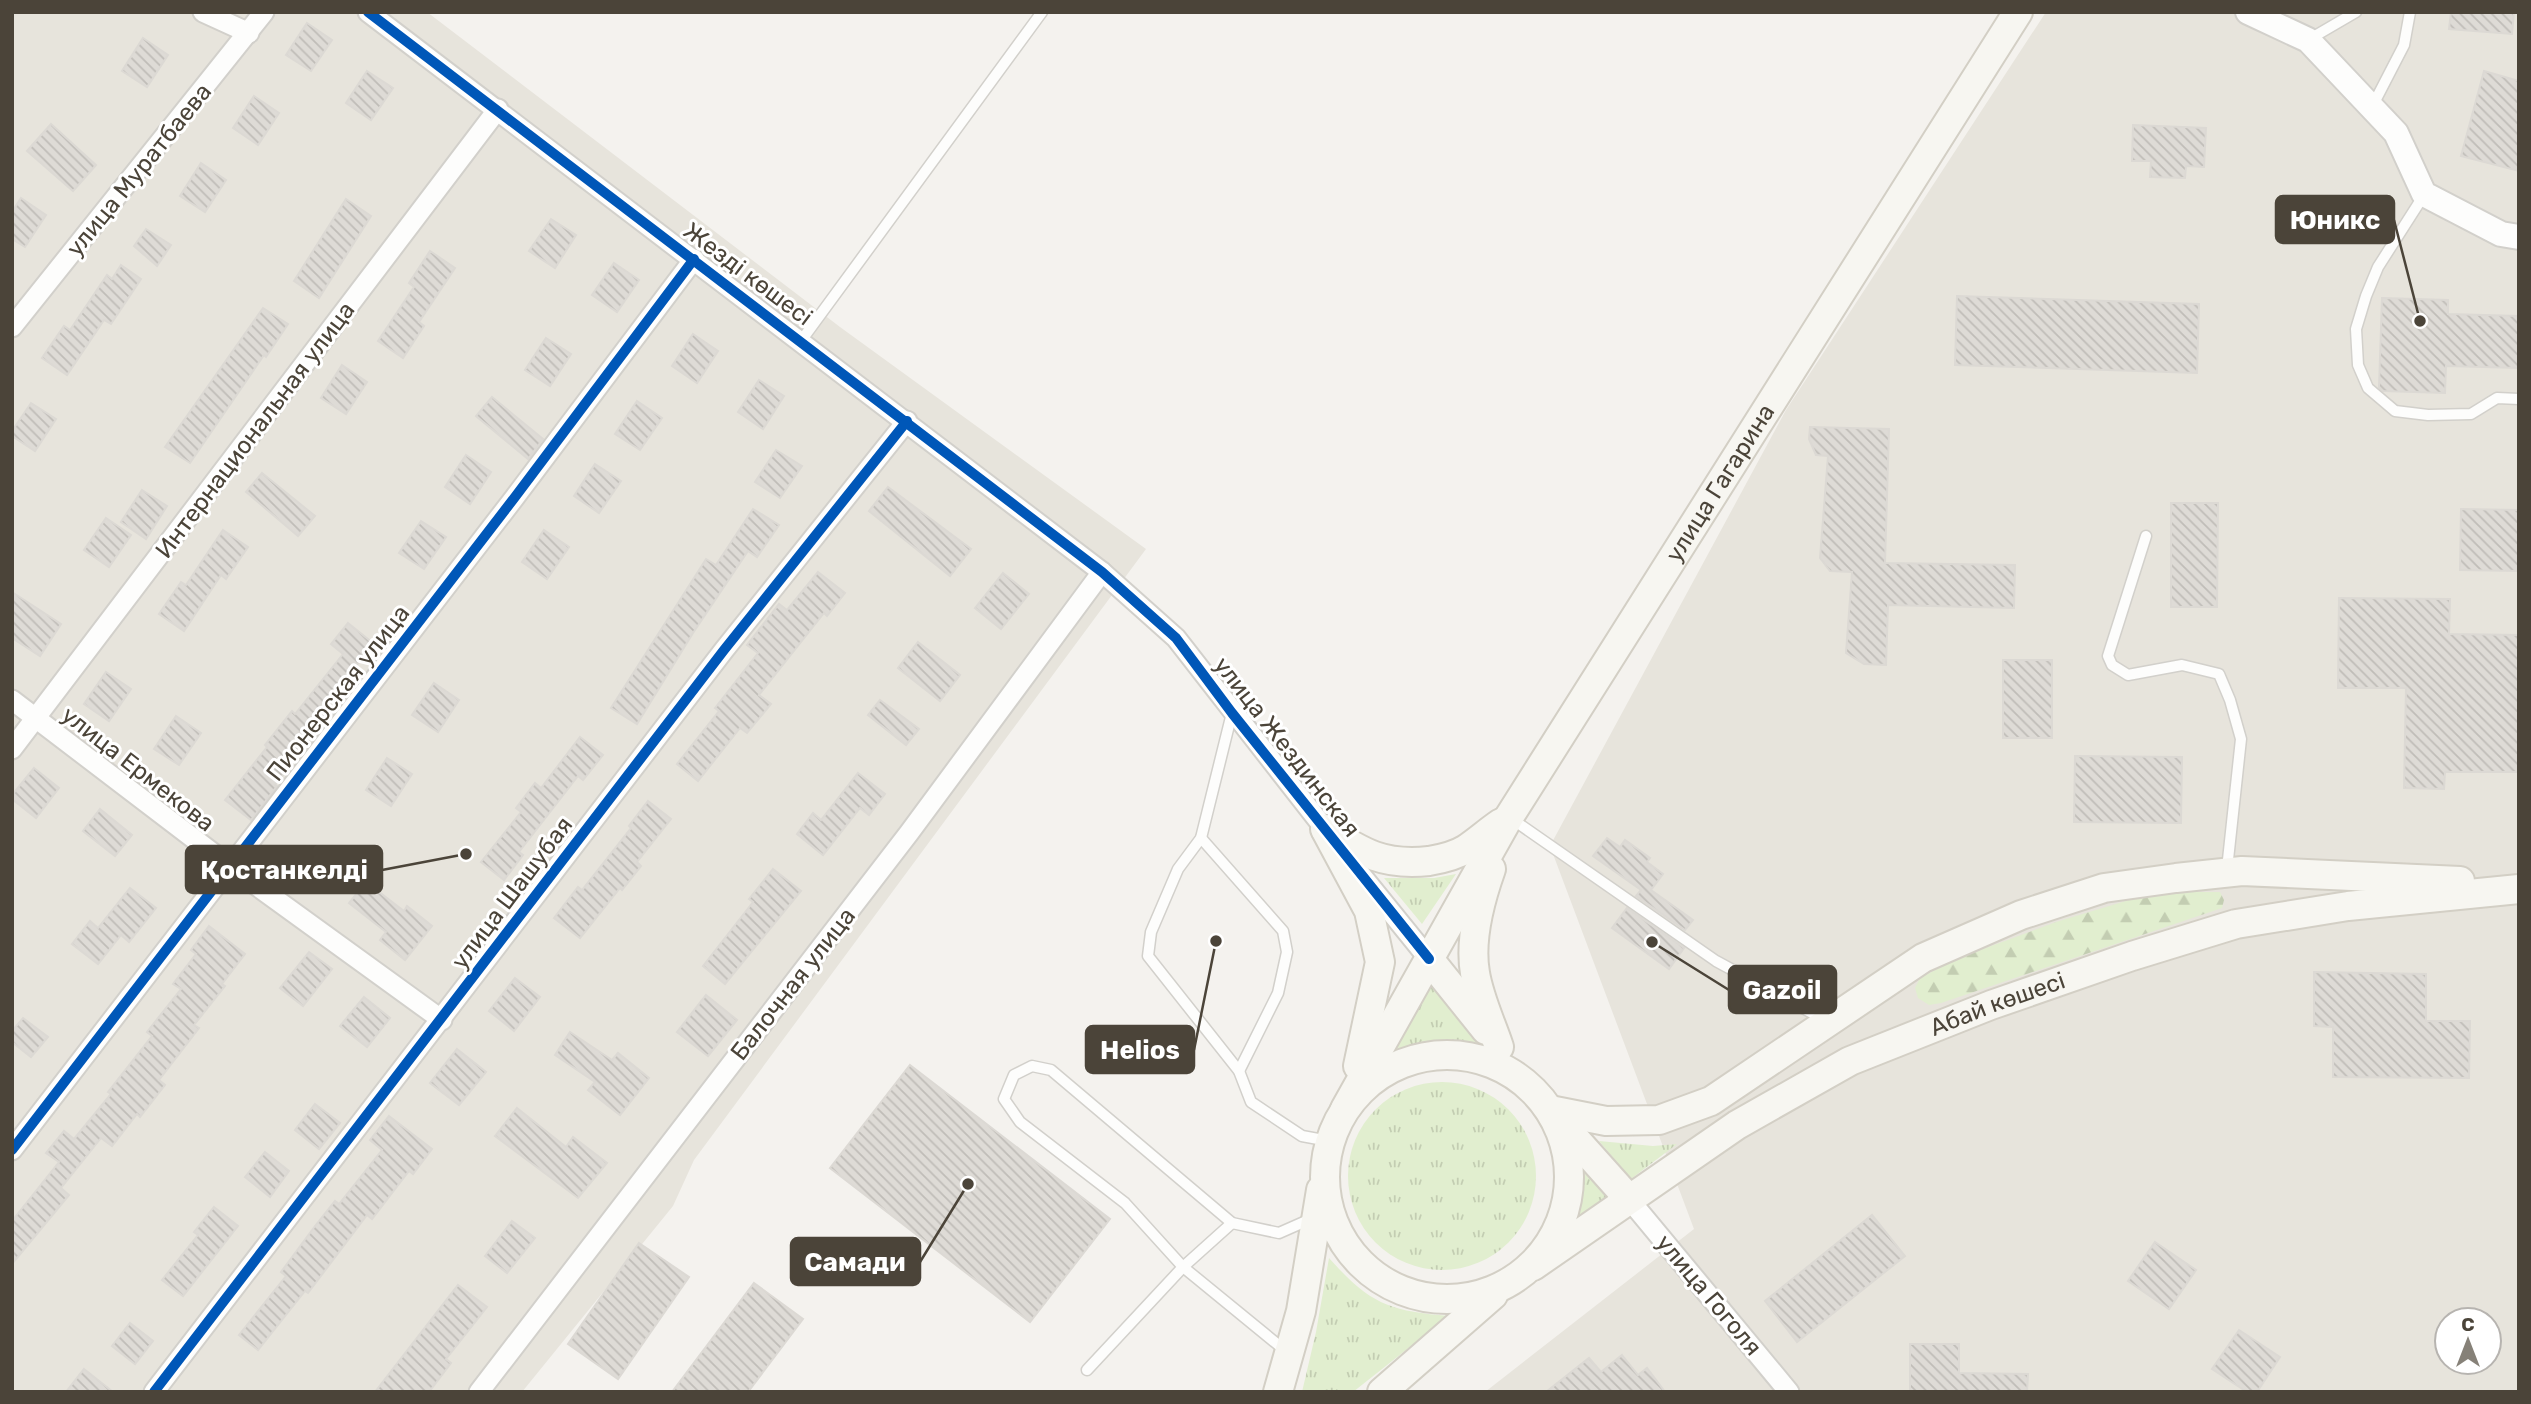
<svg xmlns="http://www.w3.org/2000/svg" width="2531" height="1404" font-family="Rubik,sans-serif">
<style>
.residential{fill:#e7e4dc;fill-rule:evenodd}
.grass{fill:url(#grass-tufts)}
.forest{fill:url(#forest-firs)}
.building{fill:url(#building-back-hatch);stroke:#dcd9d4;stroke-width:2}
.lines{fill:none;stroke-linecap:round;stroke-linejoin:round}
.service-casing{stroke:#d2d0cb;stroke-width:13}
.minor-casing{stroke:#d2d0cb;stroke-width:23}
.tertiary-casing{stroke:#d2d0cb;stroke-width:28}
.secondary-casing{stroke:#d3cfc5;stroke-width:32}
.service{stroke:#fdfdfc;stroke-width:10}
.minor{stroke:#fdfdfc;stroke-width:19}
.tertiary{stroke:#fdfdfc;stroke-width:24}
.secondary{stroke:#f7f6f1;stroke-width:28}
.cycleway-casing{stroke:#fff;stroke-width:15}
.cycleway{stroke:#0057b8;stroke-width:10}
.labels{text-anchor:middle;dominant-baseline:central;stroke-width:6;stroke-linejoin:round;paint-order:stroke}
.street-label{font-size:24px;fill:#4b4439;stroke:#fff}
.leader{fill:none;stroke:#4b4439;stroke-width:2.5}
.callout-dot{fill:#4b4439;stroke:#fff;stroke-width:2.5}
.callout{fill:#4b4439;stroke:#4b4439;stroke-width:2.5}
.callout-label{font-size:26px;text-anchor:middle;font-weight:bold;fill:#fff}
</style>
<defs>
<pattern id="grass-tufts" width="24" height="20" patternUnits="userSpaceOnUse" patternTransform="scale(1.75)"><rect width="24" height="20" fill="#e1eecf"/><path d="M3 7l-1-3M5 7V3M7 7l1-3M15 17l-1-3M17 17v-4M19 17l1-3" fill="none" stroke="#c3cdb2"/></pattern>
<pattern id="forest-firs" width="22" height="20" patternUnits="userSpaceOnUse" patternTransform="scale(1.75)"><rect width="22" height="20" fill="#e1eecf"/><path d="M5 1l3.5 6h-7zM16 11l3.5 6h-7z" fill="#c3cdb2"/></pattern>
<pattern id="building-back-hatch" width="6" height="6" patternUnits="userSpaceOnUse" patternTransform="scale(1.75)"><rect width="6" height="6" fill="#dedbd6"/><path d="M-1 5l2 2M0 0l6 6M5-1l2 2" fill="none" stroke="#c0bdb8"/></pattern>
</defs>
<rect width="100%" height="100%" fill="#f4f2ee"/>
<g class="residential">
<path d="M 12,12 L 427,12 L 840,327 L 1146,549 L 694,1160 L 673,1206 L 522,1392 L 12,1392 Z"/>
<path d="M 2046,12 L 2519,12 L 2519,1392 L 1485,1392 L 1694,1229 L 1550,846 L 1786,410 ZM 2447,1320 L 2489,1320 L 2489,1362 L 2447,1362 Z"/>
</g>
<g class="grass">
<path d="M 1456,874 L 1422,924 L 1384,878 L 1434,878 Z"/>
<path d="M 1431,984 L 1485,1046 C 1451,1044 1421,1043 1388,1052 Z"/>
<circle cx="1442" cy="1176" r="94"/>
<path d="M 1599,1141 L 1653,1146 L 1677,1144 L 1631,1179 Z"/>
<path d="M 1573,1161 L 1607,1197 L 1566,1228 L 1574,1185 Z"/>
<path d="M 1329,1258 C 1370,1304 1389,1311 1449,1316 L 1353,1392 L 1302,1392 L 1316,1332 Z"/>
</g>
<path class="forest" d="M 2174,892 L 2220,892 L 2224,900 L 2222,908 L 1941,1003 L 1929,1005 L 1918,998 L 1915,988 L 1920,978 L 1956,959 L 2056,922 L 2139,897 Z"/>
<g class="building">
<path d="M 2451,12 L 2514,12 L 2512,34 L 2449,29 Z"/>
<path d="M 307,23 L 332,40 L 311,71 L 286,55 Z"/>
<path d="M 143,38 L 168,55 L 147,87 L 122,71 Z"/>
<path d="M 367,71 L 393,88 L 371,120 L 346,103 Z"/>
<path d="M 2484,71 L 2519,81 L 2519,171 L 2461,156 Z"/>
<path d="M 254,96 L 279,113 L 258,145 L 233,128 Z"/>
<path d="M 51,124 L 96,165 L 73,191 L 27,151 Z"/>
<path d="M 2133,125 L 2206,128 L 2204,167 L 2186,166 L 2185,178 L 2150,177 L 2151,161 L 2132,161 Z"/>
<path d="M 201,163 L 226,180 L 205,212 L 180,196 Z"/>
<path d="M 21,198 L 46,215 L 25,247 L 12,239 L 12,212 Z"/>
<path d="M 346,199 L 371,216 L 319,298 L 294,281 Z"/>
<path d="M 551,219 L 576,235 L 555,268 L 529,251 Z"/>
<path d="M 146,229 L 171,245 L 157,266 L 134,246 Z"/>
<path d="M 430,251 L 455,268 L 419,322 L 424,326 L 403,358 L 378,341 L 414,287 L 409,283 Z"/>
<path d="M 614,263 L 639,280 L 617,312 L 592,295 Z"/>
<path d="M 121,265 L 141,279 L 111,324 L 104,320 L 67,375 L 42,358 L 64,326 L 70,330 L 107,275 L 112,279 Z"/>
<path d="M 1957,296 L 2199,304 L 2197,373 L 1955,365 Z"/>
<path d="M 2382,298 L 2448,300 L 2448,314 L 2519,316 L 2519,368 L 2446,366 L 2445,393 L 2383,391 L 2379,387 Z"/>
<path d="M 263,308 L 288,324 L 266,357 L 264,355 L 190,463 L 165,447 Z"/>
<path d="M 693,334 L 718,351 L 697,383 L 672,366 Z"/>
<path d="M 546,338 L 571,354 L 550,386 L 525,370 Z"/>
<path d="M 342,365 L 367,382 L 346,414 L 321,398 Z"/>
<path d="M 759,380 L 784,396 L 763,429 L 738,412 Z"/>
<path d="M 492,397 L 543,439 L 528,459 L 476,416 Z"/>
<path d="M 637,401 L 662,418 L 640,450 L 615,434 Z"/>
<path d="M 31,403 L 56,419 L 35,451 L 12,436 L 12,431 Z"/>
<path d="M 1810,427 L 1889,429 L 1885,563 L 2015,565 L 2014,608 L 1888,605 L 1886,665 L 1864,664 L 1846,653 L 1852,572 L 1830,571 L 1820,558 L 1828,456 L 1816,455 L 1809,439 Z"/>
<path d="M 776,450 L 802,466 L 780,498 L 755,482 Z"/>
<path d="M 466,455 L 491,472 L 470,504 L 445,487 Z"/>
<path d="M 595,464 L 621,481 L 599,513 L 574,496 Z"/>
<path d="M 262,473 L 315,516 L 298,536 L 246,492 Z"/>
<path d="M 888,487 L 971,549 L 950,576 L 869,511 Z"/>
<path d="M 142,490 L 167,506 L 146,539 L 121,522 Z"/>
<path d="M 2171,503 L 2218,503 L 2217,607 L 2171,607 Z"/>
<path d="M 753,509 L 779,525 L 757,557 L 748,551 L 693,633 L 637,724 L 611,708 L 706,559 L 716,565 Z"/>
<path d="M 2461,509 L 2519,510 L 2519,571 L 2460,570 Z"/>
<path d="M 106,518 L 131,535 L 109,567 L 84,550 Z"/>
<path d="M 421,521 L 446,537 L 424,569 L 399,553 Z"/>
<path d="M 223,530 L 248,547 L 226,579 L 221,575 L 184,631 L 159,614 L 181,582 L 186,585 Z"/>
<path d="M 544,530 L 569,547 L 547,579 L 522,562 Z"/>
<path d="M 818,572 L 845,593 L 827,616 L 824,613 L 759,695 L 771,704 L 747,733 L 740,728 L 698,781 L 677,764 L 719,711 L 715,708 L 758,653 L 747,645 L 779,604 L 787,610 Z"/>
<path d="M 1003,573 L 1029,594 L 1001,629 L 975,608 Z"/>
<path d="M 12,592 L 61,624 L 40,656 L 12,638 Z"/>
<path d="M 2339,598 L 2450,599 L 2449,634 L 2519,635 L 2519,772 L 2445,772 L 2444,789 L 2404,788 L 2406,688 L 2338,688 Z"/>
<path d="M 348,623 L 374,644 L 342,683 L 351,690 L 275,785 L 277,786 L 251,820 L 225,800 L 267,747 L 265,745 L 292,711 L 295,714 L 343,654 L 331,644 Z"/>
<path d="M 918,642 L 960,675 L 940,701 L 898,668 Z"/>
<rect x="2003" y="660" width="49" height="78"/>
<path d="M 106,672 L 131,689 L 109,721 L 84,704 Z"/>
<path d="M 434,683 L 459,700 L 438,732 L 412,715 Z"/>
<path d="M 880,700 L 919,729 L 906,745 L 868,715 Z"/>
<path d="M 176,716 L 201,733 L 179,765 L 154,749 Z"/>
<path d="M 580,737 L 603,755 L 583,780 L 578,776 L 519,852 L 523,855 L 504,880 L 481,862 L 521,812 L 516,808 L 535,783 L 541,788 Z"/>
<path d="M 2075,756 L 2182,757 L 2181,823 L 2074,822 Z"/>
<path d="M 387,758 L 412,774 L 391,806 L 366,790 Z"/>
<path d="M 34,768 L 59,788 L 36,818 L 12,799 L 12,795 Z"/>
<path d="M 858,773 L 885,794 L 869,815 L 860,808 L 823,855 L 797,834 L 813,813 L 821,820 Z"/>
<path d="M 648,801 L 671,819 L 637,862 L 641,866 L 622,890 L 620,888 L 580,938 L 554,918 L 578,887 L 582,890 L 631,828 L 629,826 Z"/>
<path d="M 100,809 L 132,835 L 115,856 L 83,831 Z"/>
<path d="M 1607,838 L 1620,847 L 1625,840 L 1650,858 L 1647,862 L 1663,874 L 1651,890 L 1693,920 L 1685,930 L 1636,896 L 1641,890 L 1593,856 Z"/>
<path d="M 773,869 L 801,891 L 725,984 L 703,966 L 753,902 L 749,899 Z"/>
<path d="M 366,882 L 404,911 L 407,906 L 432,926 L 405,960 L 380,940 L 386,932 L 349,903 Z"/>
<path d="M 130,888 L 156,908 L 129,942 L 121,935 L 98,964 L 72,944 L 90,921 L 98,928 Z"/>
<path d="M 1627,908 L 1684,948 L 1669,969 L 1612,928 Z"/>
<path d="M 209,926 L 245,954 L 222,984 L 225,986 L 194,1025 L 199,1028 L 159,1080 L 165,1085 L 140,1117 L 137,1114 L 112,1146 L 101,1138 L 61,1188 L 69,1195 L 12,1264 L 12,1221 L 59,1162 L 46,1153 L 64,1131 L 74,1139 L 111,1094 L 108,1092 L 152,1036 L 147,1032 L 181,989 L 173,984 L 196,954 L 191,950 Z"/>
<path d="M 309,952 L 332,969 L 303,1006 L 280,988 Z"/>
<path d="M 2314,972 L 2426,974 L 2426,1021 L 2470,1021 L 2469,1078 L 2333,1077 L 2333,1027 L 2314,1026 Z"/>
<path d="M 515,978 L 540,997 L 514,1031 L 489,1011 Z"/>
<path d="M 706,995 L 737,1020 L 708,1056 L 677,1032 Z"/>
<path d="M 364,997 L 390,1018 L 367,1047 L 340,1026 Z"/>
<path d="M 23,1018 L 48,1037 L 31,1057 L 12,1042 L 12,1031 Z"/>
<path d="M 570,1032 L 612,1060 L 618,1053 L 649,1078 L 620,1115 L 588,1090 L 595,1082 L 555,1055 Z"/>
<path d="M 457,1049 L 486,1072 L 459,1105 L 430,1083 Z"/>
<path d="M 910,1065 L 1110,1219 L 1030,1322 L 830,1168 Z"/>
<path d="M 315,1104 L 340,1123 L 319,1149 L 295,1130 Z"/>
<path d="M 517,1108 L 566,1147 L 573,1137 L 607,1163 L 578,1198 L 495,1136 Z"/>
<path d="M 389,1116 L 432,1149 L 413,1174 L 409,1171 L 372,1219 L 367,1215 L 308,1293 L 305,1291 L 258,1350 L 239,1335 L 286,1276 L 281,1272 L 315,1226 L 335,1201 L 339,1204 L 382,1150 L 370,1140 Z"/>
<path d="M 265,1152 L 289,1171 L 270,1197 L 245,1177 Z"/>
<path d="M 214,1207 L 238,1226 L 183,1296 L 162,1280 L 198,1235 L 194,1232 Z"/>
<path d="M 1872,1215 L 1905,1256 L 1797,1342 L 1765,1301 Z"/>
<path d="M 512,1221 L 535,1238 L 507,1273 L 485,1256 Z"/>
<path d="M 2155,1242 L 2196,1270 L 2169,1309 L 2128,1281 Z"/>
<path d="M 639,1243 L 689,1277 L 618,1379 L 568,1344 Z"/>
<path d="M 754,1283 L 803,1319 L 748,1392 L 672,1392 Z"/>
<path d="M 458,1285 L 487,1307 L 446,1359 L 451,1363 L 429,1392 L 375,1392 Z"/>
<path d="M 130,1323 L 153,1341 L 135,1364 L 112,1346 Z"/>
<path d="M 2239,1330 L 2280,1357 L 2257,1392 L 2247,1392 L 2212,1369 Z"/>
<path d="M 1910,1344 L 1959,1344 L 1959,1373 L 2028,1374 L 2027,1392 L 1910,1392 Z"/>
<path d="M 1622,1355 L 1638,1375 L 1647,1368 L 1665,1392 L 1546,1392 L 1589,1358 L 1601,1372 Z"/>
<path d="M 84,1369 L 113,1392 L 66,1392 Z"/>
</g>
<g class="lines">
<defs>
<g id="service">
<path d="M 2308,40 L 2356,12"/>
<path d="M 2373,105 L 2404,45 L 2410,12"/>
<path d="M 2424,195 L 2378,267 L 2366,296 L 2356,329 L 2358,365 L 2368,388 L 2395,411 L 2428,415 L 2471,414 L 2497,398 L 2519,399"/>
<path d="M 801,341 L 1042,12"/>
<path d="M 2146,536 L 2108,656 L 2112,665 L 2128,675 L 2182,665 L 2219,674 L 2230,700 L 2241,739 L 2227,869"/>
<path d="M 1232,713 L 1201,838 L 1178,869 L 1151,932 L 1148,956 L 1239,1071 L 1251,1102 L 1302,1136 L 1329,1141"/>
<path d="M 1512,819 L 1716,961 L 1825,1020"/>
<path d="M 1201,838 L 1283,931 L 1287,952 L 1278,993 L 1239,1071"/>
<path d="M 1287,1352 L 1183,1267 L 1125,1203 L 1020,1122 L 1004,1099 L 1014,1075 L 1032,1066 L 1051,1070 L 1232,1223 L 1279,1233 L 1313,1218"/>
<path d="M 1087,1370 L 1183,1267 L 1232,1223"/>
</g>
<g id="minor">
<path d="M 203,12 L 249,33"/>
<path d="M 368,12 L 1102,572 L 1176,638 L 1332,838"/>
<path d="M 12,327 L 264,12"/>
<path d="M 12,700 L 231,867 L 442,1020"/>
<path d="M 12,749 L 498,109"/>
<path d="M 1357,870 L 1429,959"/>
<path d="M 12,1150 L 515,497 L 694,259"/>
<path d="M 1628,1198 L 1789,1392"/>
<path d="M 154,1392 L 724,650 L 907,421"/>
<path d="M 479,1392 L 909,833 L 1102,572"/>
</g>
<path id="tertiary" d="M 2248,12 L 2308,40 L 2396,133 L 2424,194 L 2501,234 L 2519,237"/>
<g id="secondary">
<path d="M 1325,829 L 1369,911 L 1380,962 L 1358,1066"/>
<path d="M 1326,830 C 1363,853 1384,866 1429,861 C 1441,859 1455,856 1466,849 C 1478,841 1489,831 1501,823"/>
<path d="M 1491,869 C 1480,900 1469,939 1475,973 C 1479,998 1491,1023 1499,1047"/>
<path d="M 1429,959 L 1486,1030"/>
<circle cx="1447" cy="1177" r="122"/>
<path id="s1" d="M 1345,1109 L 1509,817 L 2018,12"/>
<path d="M 1550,1110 L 1606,1121 L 1659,1120 L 1711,1101 L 1923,958 L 2021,915 L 2104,888 L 2176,878 L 2242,871 L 2460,881"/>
<path d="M 1561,1123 L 1628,1198"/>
<path id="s2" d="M 1533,1266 L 1737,1125 L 1850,1061 L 1991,1005 L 2132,956 L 2236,924 L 2348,906 L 2519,889"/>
<path d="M 1278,1392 L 1301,1311 L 1321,1190"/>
<path d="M 1382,1392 L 1493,1295"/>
</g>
</defs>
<use href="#service" class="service-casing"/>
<use href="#minor" class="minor-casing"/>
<use href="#tertiary" class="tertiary-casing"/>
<use href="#secondary" class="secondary-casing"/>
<use href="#service" class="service"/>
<use href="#minor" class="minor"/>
<use href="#tertiary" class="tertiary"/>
<use href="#secondary" class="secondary"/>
<defs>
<g id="cycleway">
<path d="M 368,12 L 1102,572 L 1176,638 L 1232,713 L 1429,959"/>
<path d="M 12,1150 L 515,497 L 694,259"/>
<path d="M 154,1392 L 724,650 L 907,421"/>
</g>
</defs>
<use href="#cycleway" class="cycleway-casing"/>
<use href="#cycleway" class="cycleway"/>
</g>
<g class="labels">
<g class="street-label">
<text transform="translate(139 170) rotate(-51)">улица Муратбаева</text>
<text transform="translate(748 274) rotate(37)">Жезді көшесі</text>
<text transform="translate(255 430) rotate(-53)">Интернациональная улица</text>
<text stroke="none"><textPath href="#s1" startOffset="730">улица Гагарина</textPath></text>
<text transform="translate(338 693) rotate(-52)">Пионерская улица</text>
<text transform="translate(1287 747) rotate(52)">улица Жездинская</text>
<text transform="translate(138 769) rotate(38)">улица Ермекова</text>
<text transform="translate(512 893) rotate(-53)">улица Шашубая</text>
<text transform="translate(793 984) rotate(-52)">Балочная улица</text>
<text stroke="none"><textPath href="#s2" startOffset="536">Абай көшесі</textPath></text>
<text transform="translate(1709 1295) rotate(50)">улица Гоголя</text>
</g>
</g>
<path class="leader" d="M2420 321L2394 220M466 854L382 870M1652 942L1729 990M1216 941L1194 1050M968 1184L920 1262"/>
<g class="callout-dot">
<circle cx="2420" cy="321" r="7"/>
<circle cx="466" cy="854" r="7"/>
<circle cx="1652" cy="942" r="7"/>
<circle cx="1216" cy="941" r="7"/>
<circle cx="968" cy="1184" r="7"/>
</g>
<g class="callout">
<rect x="2276" y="196" width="118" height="47" rx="7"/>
<rect x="186" y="846" width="196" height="47" rx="7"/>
<rect x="1729" y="966" width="107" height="47" rx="7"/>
<rect x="1086" y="1026" width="108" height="47" rx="7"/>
<rect x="791" y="1238" width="129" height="47" rx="7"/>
</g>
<g class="callout-label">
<text x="2335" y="229">Юникс</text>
<text x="284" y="879">Қостанкелді</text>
<text x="1782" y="999">Gazoil</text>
<text x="1140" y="1059">Helios</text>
<text x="855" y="1271">Самади</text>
</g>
<rect width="2531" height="1404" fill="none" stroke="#4b4439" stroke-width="28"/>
<g transform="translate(2468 1341)"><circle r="33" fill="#ffffff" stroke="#b7b4b0" stroke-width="2"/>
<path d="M0-5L12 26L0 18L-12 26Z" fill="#868178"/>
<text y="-10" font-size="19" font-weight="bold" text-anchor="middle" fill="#4b4439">С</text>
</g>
</svg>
